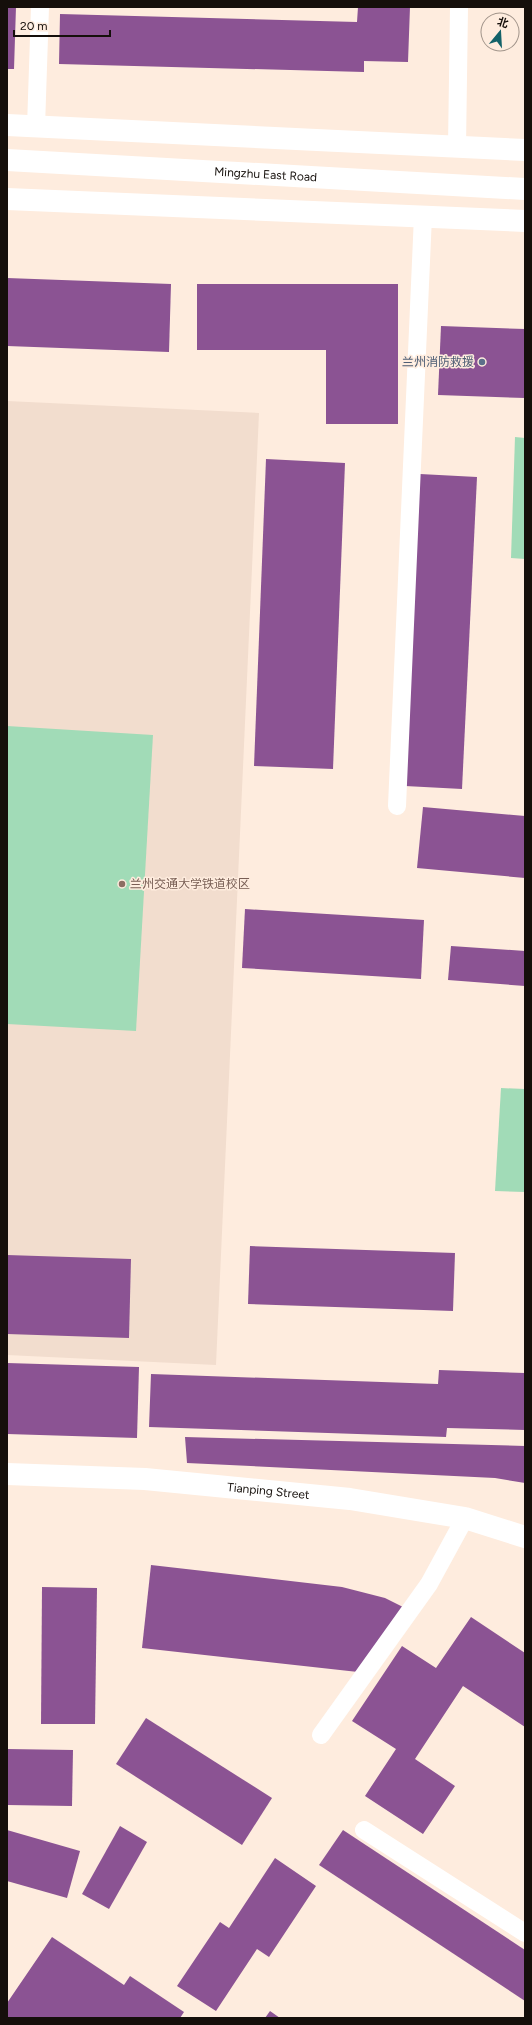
<svg xmlns="http://www.w3.org/2000/svg" width="532" height="2025" font-family="Figtree,'Noto Sans SC',sans-serif">
<style>
.education{fill:#f2ddce}
.green{fill:#a1dbb7}
.building{fill:#8b5393}
.lines{fill:none;stroke-linecap:round;stroke-linejoin:round}
.service{stroke:#fff;stroke-width:18}
.minor{stroke:#fff;stroke-width:22}
.tertiary{stroke:#fff;stroke-width:22}
.secondary{stroke:#fff;stroke-width:22}
.service-dot{fill:#5c6f8a;stroke:#feecde;stroke-width:1.5}
.education-dot{fill:#8d6e63;stroke:#feecde;stroke-width:1.5}
.labels{text-anchor:middle;dominant-baseline:central;stroke-width:3;stroke-linejoin:round;paint-order:stroke}
.street-label{font-size:12px;fill:#150f0b;stroke:#feecde}
.service-label{font-size:12px;fill:#4e5e75;stroke:#feecde;text-anchor:end}
.education-label{font-size:12px;fill:#785e54;stroke:#feecde;text-anchor:start}
</style>
<rect width="100%" height="100%" fill="#feecde"/>
<path class="education" d="M 7,401 L 259,413 L 216,1365 L 7,1355 Z"/>
<g class="green">
<path d="M 515,437 L 525,438 L 525,559 L 511,558 Z"/>
<path d="M 7,726 L 153,735 L 136,1031 L 7,1024 Z"/>
<path d="M 501,1088 L 525,1089 L 525,1192 L 495,1191 Z"/>
</g>
<g class="building">
<path d="M 7,7 L 16,7 L 14,69 L 7,69 Z"/>
<path d="M 358,7 L 410,7 L 408,62 L 364,61 L 364,72 L 59,64 L 60,14 L 357,22 Z"/>
<path d="M 7,278 L 171,284 L 169,352 L 7,346 Z"/>
<path d="M 197,284 L 398,284 L 398,424 L 326,424 L 326,350 L 197,350 Z"/>
<path d="M 441,326 L 525,329 L 525,398 L 438,395 Z"/>
<path d="M 266,459 L 345,463 L 333,769 L 254,766 Z"/>
<path d="M 420,474 L 477,477 L 462,789 L 405,786 Z"/>
<path d="M 423,807 L 525,816 L 525,878 L 417,868 Z"/>
<path d="M 245,909 L 424,920 L 421,979 L 242,968 Z"/>
<path d="M 451,946 L 525,951 L 525,986 L 448,980 Z"/>
<path d="M 250,1246 L 455,1253 L 453,1311 L 248,1304 Z"/>
<path d="M 7,1255 L 131,1259 L 129,1338 L 7,1334 Z"/>
<path d="M 7,1363 L 139,1367 L 137,1438 L 7,1434 Z"/>
<path d="M 439,1370 L 525,1373 L 525,1430 L 447,1428 L 446,1437 L 149,1427 L 151,1374 L 438,1384 Z"/>
<path d="M 185,1437 L 525,1446 L 525,1483 L 495,1478 L 187,1463 Z"/>
<path d="M 151,1565 L 342,1587 L 385,1598 L 405,1608 L 358,1672 L 142,1648 Z"/>
<path d="M 42,1587 L 97,1588 L 95,1724 L 41,1724 Z"/>
<path d="M 471,1617 L 525,1653 L 525,1727 L 463,1686 L 415,1759 L 455,1786 L 423,1834 L 365,1796 L 396,1749 L 352,1721 L 402,1646 L 436,1668 Z"/>
<path d="M 146,1718 L 272,1798 L 242,1845 L 116,1764 Z"/>
<path d="M 7,1749 L 73,1750 L 72,1806 L 7,1805 Z"/>
<path d="M 120,1826 L 147,1842 L 109,1909 L 82,1894 Z"/>
<path d="M 7,1830 L 80,1851 L 67,1898 L 7,1881 Z"/>
<path d="M 343,1830 L 525,1950 L 525,2001 L 319,1865 Z"/>
<path d="M 275,1858 L 316,1886 L 269,1957 L 257,1949 L 216,2011 L 177,1986 L 220,1922 L 229,1928 Z"/>
<path d="M 52,1937 L 124,1985 L 130,1976 L 184,2012 L 180,2018 L 7,2018 L 7,2003 Z"/>
<path d="M 270,2011 L 280,2018 L 265,2018 Z"/>
</g>
<g class="lines">
<g class="service">
<path d="M 36,127 L 40,7"/>
<path d="M 457,147 L 459,7"/>
<path d="M 397,806 L 423,216"/>
<path d="M 321,1735 L 429,1584 L 465,1518"/>
<path d="M 364,1830 L 525,1933"/>
</g>
<path class="minor" d="M 7,125 L 525,150"/>
<path class="tertiary" id="s1" d="M 7,1474 L 145,1479 L 350,1499 L 465,1518 L 525,1537"/>
<g class="secondary">
<path id="s2" d="M 7,160 L 525,189"/>
<path d="M 7,199 L 525,221"/>
</g>
</g>
<circle class="service-dot" cx="482" cy="362" r="4"/>
<circle class="education-dot" cx="122" cy="884" r="4"/>
<g class="labels">
<g class="street-label">
<text stroke="none"><textPath href="#s2" startOffset="259">Mingzhu East Road</textPath></text>
<text stroke="none"><textPath href="#s1" startOffset="262">Tianping Street</textPath></text>
</g>
<g class="service-label">
<text x="474" y="362">兰州消防救援</text>
</g>
<g class="education-label">
<text x="130" y="884">兰州交通大学铁道校区</text>
</g>
</g>
<rect width="532" height="2025" fill="none" stroke="#150f0b" stroke-width="16"/>
<g transform="translate(500 32) rotate(18)"><circle r="19" fill="#feecde" stroke="#a1948a"/>
<path d="M0-3L7 15L0 10L-7 15Z" fill="#136269"/>
<text y="-6" font-size="11" font-weight="bold" text-anchor="middle" fill="#150f0b">北</text>
</g>
<path d="M14 30v6h96v-6" fill="none" stroke="#150f0b" stroke-width="2"/>
<text x="20" y="30" font-size="12" fill="#150f0b" stroke="#feecde" stroke-width="3" paint-order="stroke">20 m</text>
</svg>
